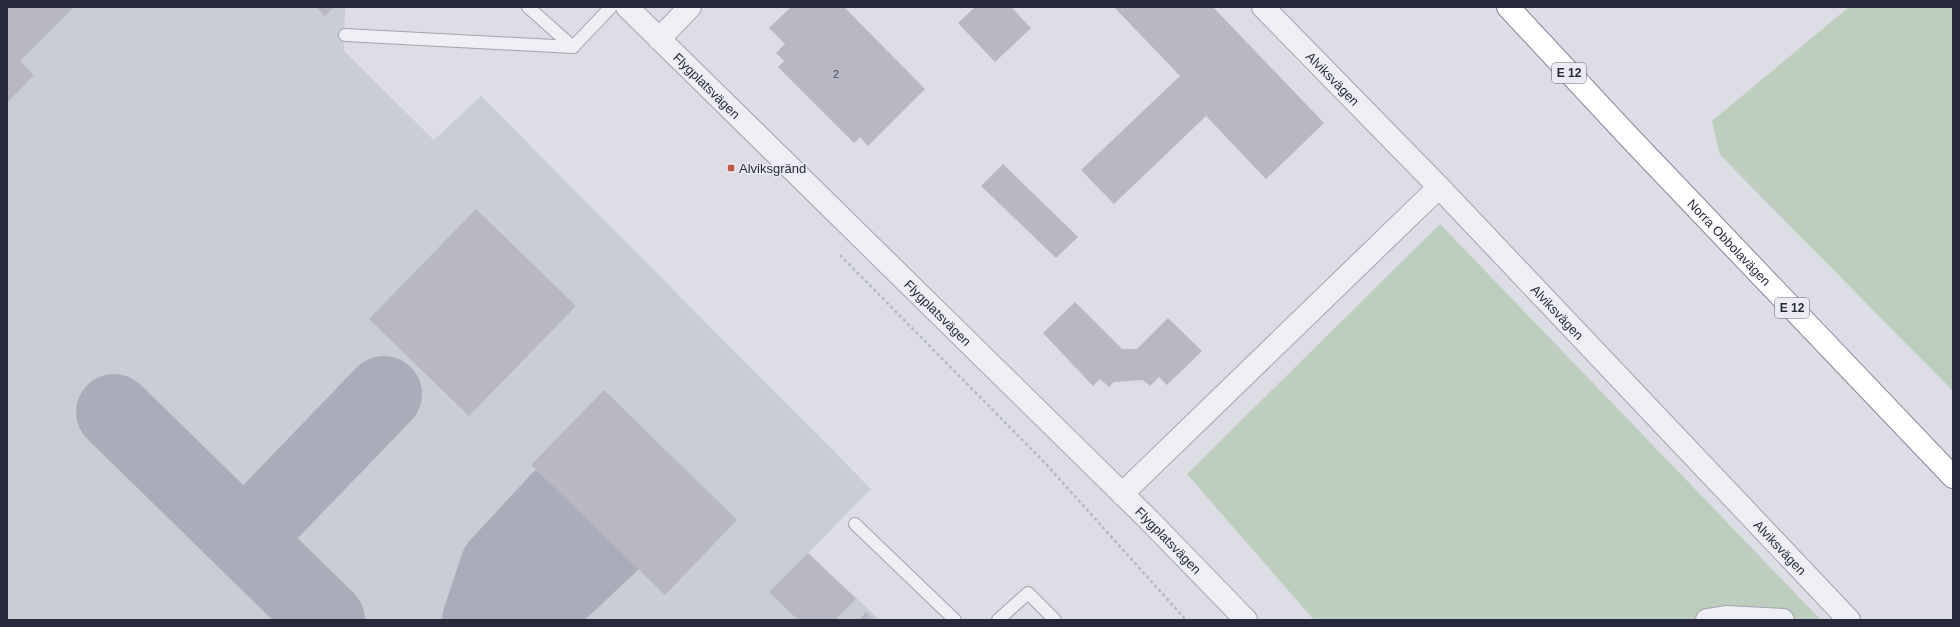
<svg xmlns="http://www.w3.org/2000/svg" width="1960" height="627" font-family="Arial,sans-serif">
<style>
.built{fill:#caccd6}
.green{fill:#becebe}
.lines{fill:none;stroke-linecap:round;stroke-linejoin:round}
.taxiway{stroke:#aaacb9;stroke-width:76}
.building{fill:#b7b8c4}
.service-casing{stroke:#a2a3ae;stroke-width:14}
.minor-casing{stroke:#a2a3ae;stroke-width:24}
.trunk-casing{stroke:#85889a;stroke-width:24}
.path{stroke:#b6b8c0;stroke-width:2.5;stroke-dasharray:3 3;stroke-linecap:butt}
.service{stroke:#eeeff4;stroke-width:12}
.minor{stroke:#eeeff4;stroke-width:22}
.trunk{stroke:#fff;stroke-width:22}
.poi-dot{fill:#c35548;stroke:#ebecf3;stroke-width:1.5}
.labels{text-anchor:middle;dominant-baseline:central;stroke-width:3;stroke-linejoin:round;paint-order:stroke}
.number-label{font-size:11px;fill:#4b4d5c}
.shield{fill:#ebecf3;stroke:#626472;stroke-width:1}
.shield-label{font-size:12px;font-weight:bold;fill:#27293a}
.street-label{font-size:13px;fill:#27293a;stroke:#ebecf3}
.poi-label{font-size:13px;fill:#27293a;stroke:#ebecf3;text-anchor:start}
</style>
<rect width="100%" height="100%" fill="#dcdde5"/>
<path class="built" d="M 7,7 L 345,7 L 344,51 L 434,140 L 481,96 L 871,489 L 808,553 L 880,620 L 7,620 Z"/>
<g class="green">
<path d="M 1849,7 L 1953,7 L 1953,391 L 1720,155 L 1712,121 Z"/>
<path d="M 1440,224 L 1821,620 L 1314,620 L 1187,474 Z"/>
</g>
<g class="lines">
<g class="taxiway">
<path d="M 114,412 L 327,620"/>
<path d="M 244,539 L 384,394"/>
<path d="M 480,620 L 498,566 L 560,499"/>
<path d="M 502,620 L 542,608 L 609,545"/>
</g>
</g>
<g class="building">
<path d="M 7,7 L 74,7 L 20,61 L 34,75 L 7,103 Z"/>
<path d="M 316,7 L 334,7 L 325,16 Z"/>
<path d="M 791,7 L 844,7 L 925,89 L 868,146 L 860,137 L 854,143 L 778,67 L 784,61 L 776,53 L 785,44 L 769,28 Z"/>
<path d="M 975,7 L 1011,7 L 1031,28 L 995,62 L 958,23 Z"/>
<path d="M 1114,7 L 1213,7 L 1324,123 L 1266,179 L 1206,116 L 1114,204 L 1081,170 L 1180,76 Z"/>
<path d="M 1003,164 L 1078,237 L 1056,258 L 981,186 Z"/>
<path d="M 476,209 L 576,306 L 469,416 L 369,319 Z"/>
<path d="M 1075,302 L 1122,349 L 1137,349 L 1168,318 L 1202,351 L 1167,385 L 1159,377 L 1150,386 L 1143,380 L 1114,382 L 1109,387 L 1100,379 L 1093,386 L 1043,333 Z"/>
<path d="M 604,390 L 737,520 L 665,595 L 531,465 Z"/>
<path d="M 808,553 L 856,599 L 835,620 L 798,620 L 769,592 Z"/>
<path d="M 866,612 L 874,620 L 859,620 Z"/>
</g>
<g class="lines">
<defs>
<g id="service">
<path d="M 528,7 L 573,47"/>
<path d="M 345,35 L 573,47"/>
<path d="M 573,47 L 611,7"/>
<path d="M 855,524 L 955,620"/>
<path d="M 998,620 L 1028,593 L 1055,620"/>
</g>
<g id="minor">
<path id="s1" d="M 627,7 L 1149,520 L 1246,620"/>
<path id="s2" d="M 1263,7 L 1439,187 L 1849,620"/>
<path d="M 659,39 L 690,7"/>
<path d="M 1122,494 L 1439,187"/>
<path d="M 1707,620 L 1726,617 L 1783,620"/>
</g>
<g id="trunk">
<path id="s3" d="M 1508,7 L 1631,139 L 1953,477"/>
</g>
</defs>
<use href="#service" class="service-casing"/>
<use href="#minor" class="minor-casing"/>
<use href="#trunk" class="trunk-casing"/>
<path class="path" d="M 840,255 L 1045,463 L 1186,620"/>
<use href="#service" class="service"/>
<use href="#minor" class="minor"/>
<use href="#trunk" class="trunk"/>
</g>
<rect class="poi-dot" x="727" y="164" width="8" height="8" rx="2"/>
<g class="labels">
<g class="number-label">
<text x="836" y="74">2</text>
</g>
<g class="shield">
<rect x="1552" y="63" width="34" height="20" rx="3"/>
<rect x="1775" y="298" width="34" height="20" rx="3"/>
</g>
<g class="shield-label">
<text x="1569" y="73">E 12</text>
<text x="1792" y="308">E 12</text>
</g>
<g class="street-label">
<text stroke="none"><textPath href="#s2" startOffset="100">Alviksvägen</textPath></text>
<text stroke="none"><textPath href="#s1" startOffset="112">Flygplatsvägen</textPath></text>
<text stroke="none"><textPath href="#s3" startOffset="323">Norra Obbolavägen</textPath></text>
<text stroke="none"><textPath href="#s2" startOffset="424">Alviksvägen</textPath></text>
<text stroke="none"><textPath href="#s1" startOffset="436">Flygplatsvägen</textPath></text>
<text stroke="none"><textPath href="#s1" startOffset="760">Flygplatsvägen</textPath></text>
<text stroke="none"><textPath href="#s2" startOffset="748">Alviksvägen</textPath></text>
</g>
<g class="poi-label">
<text x="739" y="168">Alviksgränd</text>
</g>
</g>
<rect width="1960" height="627" fill="none" stroke="#27293a" stroke-width="16"/>
</svg>
